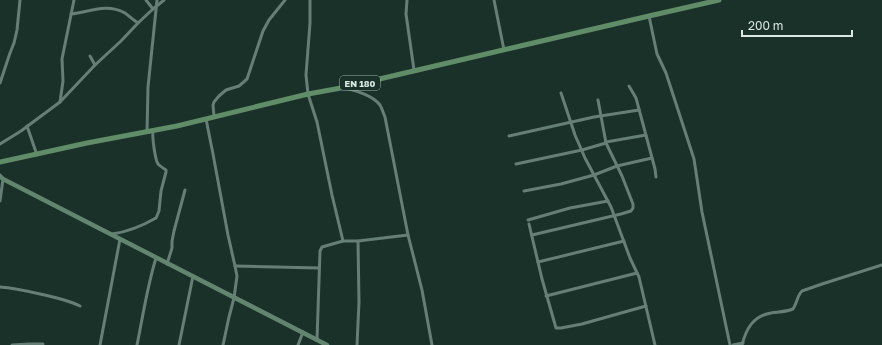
<svg xmlns="http://www.w3.org/2000/svg" width="882" height="345" font-family="'Golos Text',sans-serif">
<style>
.lines{fill:none;stroke-linecap:round;stroke-linejoin:round}
.street{stroke:#657e76;stroke-width:3}
.secondary{stroke:#63856f;stroke-width:4.5}
.primary{stroke:#608c68;stroke-width:5}
.labels{text-anchor:middle;dominant-baseline:central;stroke-width:3.5;stroke-linejoin:round;paint-order:stroke}
.shield{fill:#1a312a;stroke:#a0b0ab;stroke-width:1}
.shield-label{font-size:9px;font-weight:bold;fill:#d9e7e2}
</style>
<rect width="100%" height="100%" fill="#1a312a"/>
<g class="lines">
<g class="street">
<path d="M 146,0 L 153,9"/>
<path d="M 310,0 L 310,23 L 306,75 L 308,94 L 317,122 L 332,195 L 343,241"/>
<path d="M 407,0 L 406,14 L 414,70"/>
<path d="M 494,0 L 504,50"/>
<path d="M 71,14 C 90,12 106,3 125,13 C 129,16 133,20 138,23"/>
<path d="M 649,16 L 657,54 L 666,73 L 694,159 L 702,212 L 730,345"/>
<path d="M 90,56 L 95,65"/>
<path d="M 0,83 L 10,53 L 14,43 L 17,30 L 20,0"/>
<path d="M 629,86 L 636,98 L 655,169 L 656,177"/>
<path d="M 345,88 C 356,91 372,95 380,105 C 382,108 383,113 385,117 L 408,235 L 422,290 L 432,345"/>
<path d="M 561,93 L 575,135 L 585,158 L 611,207 L 630,258 L 639,277 L 655,345"/>
<path d="M 60,102 L 63,81 L 62,59 L 74,0"/>
<path d="M 214,116 L 213,105 L 214,102 L 219,96 L 226,90 L 239,86 L 247,79 L 263,31 L 269,20 L 285,0"/>
<path d="M 206,119 L 213,154 L 228,235 L 235,266 L 237,276 L 234,298 L 229,317 L 223,345"/>
<path d="M 27,126 L 37,155"/>
<path d="M 147,132 L 148,87 L 157,0"/>
<path d="M 509,136 L 594,117 L 639,110"/>
<path d="M 606,142 L 646,135"/>
<path d="M 0,144 L 21,131 L 60,102 L 95,65 L 121,41 L 138,23 L 153,9 L 164,0"/>
<path d="M 516,164 L 582,150 L 606,143"/>
<path d="M 524,191 L 561,184 L 594,175 L 617,166 L 652,158"/>
<path d="M 0,201 L 3,179"/>
<path d="M 528,220 L 570,208 L 608,201"/>
<path d="M 529,224 L 542,279 L 556,328 L 561,328 L 582,324 L 646,306"/>
<path d="M 112,234 C 127,232 142,226 156,218 L 159,211 L 161,191 L 166,172 L 166,170 C 163,168 160,166 158,164 C 155,159 152,137 153,130"/>
<path d="M 532,235 L 621,214 L 631,211 L 633,208 L 633,204 L 622,176 L 606,143 L 598,100"/>
<path d="M 538,262 L 624,241"/>
<path d="M 167,264 L 172,248 L 172,241 L 174,231 L 185,190"/>
<path d="M 235,266 L 319,268"/>
<path d="M 0,287 C 14,288 27,291 40,294 C 54,297 68,300 80,306"/>
<path d="M 546,296 L 637,273"/>
<path d="M 317,340 L 320,251 L 322,247 L 343,241 L 358,241 L 408,235"/>
<path d="M 12,345 L 29,344 L 43,344"/>
<path d="M 100,345 L 120,239"/>
<path d="M 137,345 C 143,316 147,287 156,258"/>
<path d="M 179,345 L 193,276"/>
<path d="M 298,345 L 303,332"/>
<path d="M 357,345 L 359,302 L 358,241"/>
<path d="M 733,345 L 743,343"/>
<path d="M 742,345 C 746,329 753,316 771,313 C 778,312 786,312 793,309 C 797,303 797,296 802,291 L 822,284 L 882,265"/>
</g>
<path class="secondary" d="M 0,176 L 3,179 L 327,345"/>
<path class="primary" d="M 0,162 L 87,143 L 177,126 L 308,94 L 341,88 L 469,58 L 649,16 L 719,0"/>
</g>
<g class="labels">
<rect class="shield" x="340" y="76" width="40" height="14" rx="3"/>
<g class="shield-label">
<text x="360" y="83">EN 180</text>
</g>
</g>
<path d="M742 30v6h110v-6" fill="none" stroke="#d9e7e2" stroke-width="2"/>
<text x="748" y="30" font-size="12" fill="#d9e7e2" stroke="#1a312a" stroke-width="3" paint-order="stroke">200 m</text>
</svg>
